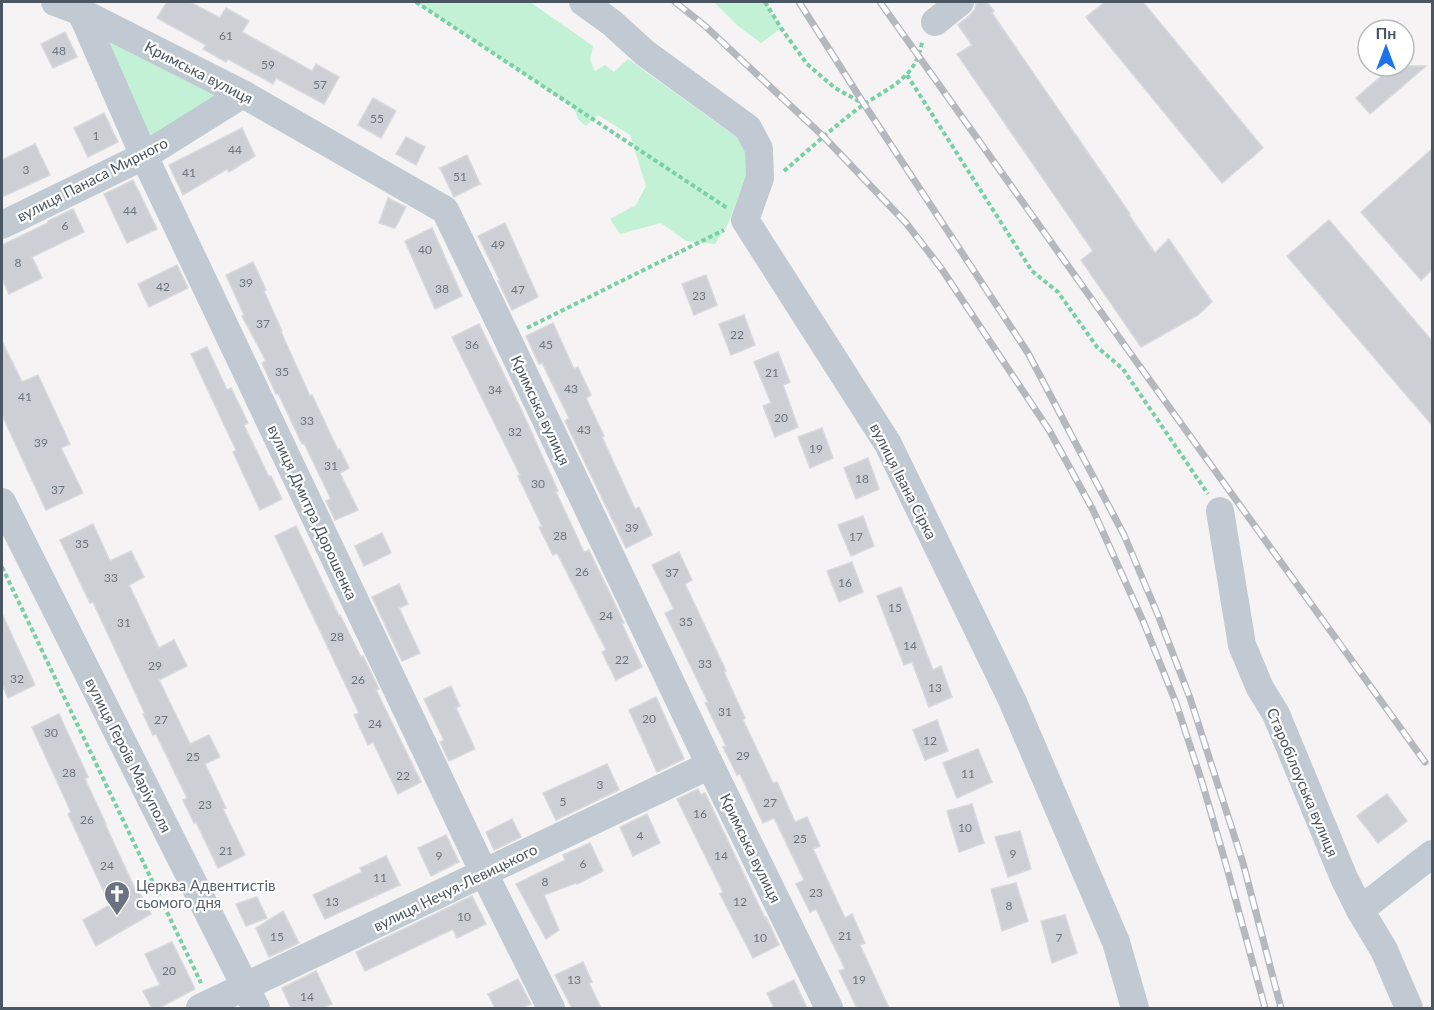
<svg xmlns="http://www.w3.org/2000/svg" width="1434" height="1010" font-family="Lato,sans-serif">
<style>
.green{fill:#c3f1d5}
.building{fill:#cdcfd5;stroke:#d7d9de;stroke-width:1.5}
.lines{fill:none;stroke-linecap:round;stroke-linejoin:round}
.path{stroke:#7ad0a6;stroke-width:4;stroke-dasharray:4.5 3;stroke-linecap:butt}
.minor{stroke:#c1cad2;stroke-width:28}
.rail-casing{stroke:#b5b8bd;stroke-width:7}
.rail{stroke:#fff;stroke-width:4.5;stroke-dasharray:14;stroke-linecap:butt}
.labels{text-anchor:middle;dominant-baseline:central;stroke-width:4.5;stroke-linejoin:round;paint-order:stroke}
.number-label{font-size:12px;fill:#6b747e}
.street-label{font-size:15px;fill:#4a5661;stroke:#fff}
.worship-label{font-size:15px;fill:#5b616d;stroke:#fff;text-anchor:start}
</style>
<rect width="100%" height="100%" fill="#f5f3f3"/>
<g class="green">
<path d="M 416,2 L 530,2 L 593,46 L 590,60 L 595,71 L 605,65 L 614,72 L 628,59 L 746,144 L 750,173 L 739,195 L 728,224 L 715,244 L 686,241 L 661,223 L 620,234 L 610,219 L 636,205 L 646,186 L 630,135 L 598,115 L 586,126 L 578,119 L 574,107 Z"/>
<path d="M 714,2 L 765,2 L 781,28 L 761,43 L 738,26 Z"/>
<path d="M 102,38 L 226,94 L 158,156 Z"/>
</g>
<g class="building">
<path d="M 167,2 L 190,2 L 220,18 L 226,8 L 249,21 L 242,32 L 312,71 L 316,64 L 339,77 L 324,104 L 276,78 L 273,84 L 228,59 L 226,62 L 203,49 L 206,45 L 157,18 Z"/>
<path d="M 978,2 L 987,2 L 994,11 L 992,13 L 1130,214 L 1129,215 L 1155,253 L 1169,239 L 1212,302 L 1198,315 L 1141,347 L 1081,260 L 1093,251 L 957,54 L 972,45 L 958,25 L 971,14 L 975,9 L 976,3 Z"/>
<path d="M 1105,2 L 1143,2 L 1263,148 L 1222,183 L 1086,17 Z"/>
<path d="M 65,32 L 77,57 L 53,68 L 41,44 Z"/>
<path d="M 1393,66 L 1426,66 L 1370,114 L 1356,98 Z"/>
<path d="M 373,98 L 396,111 L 381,138 L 358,125 Z"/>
<path d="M 104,113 L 118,142 L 88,157 L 74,128 Z"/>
<path d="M 242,128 L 255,156 L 229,172 L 227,169 L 183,195 L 169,165 Z"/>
<path d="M 406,137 L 425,147 L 416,165 L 396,154 Z"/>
<path d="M 35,144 L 50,175 L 2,197 L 2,160 Z"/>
<path d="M 1432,149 L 1432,270 L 1421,280 L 1361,212 Z"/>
<path d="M 467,155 L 480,184 L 454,197 L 440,168 Z"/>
<path d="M 133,180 L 157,229 L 127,243 L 104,194 Z"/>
<path d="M 388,198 L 406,207 L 395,228 L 379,223 Z"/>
<path d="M 73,209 L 84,232 L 32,257 L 42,278 L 9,294 L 2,279 L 2,245 L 48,223 L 48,221 Z"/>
<path d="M 1329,220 L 1432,341 L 1432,425 L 1287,256 Z"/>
<path d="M 505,223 L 538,297 L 512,310 L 498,281 L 500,281 L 478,236 Z"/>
<path d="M 432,228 L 462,296 L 435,309 L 405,241 Z"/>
<path d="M 253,262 L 266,290 L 264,291 L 282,331 L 281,332 L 310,396 L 312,395 L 338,450 L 340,449 L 349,468 L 340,473 L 358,510 L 335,520 L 326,501 L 331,499 L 304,443 L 302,444 L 278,393 L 276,394 L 262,363 L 266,361 L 242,316 L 244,315 L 226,275 Z"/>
<path d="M 177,265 L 188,288 L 149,307 L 138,284 Z"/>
<path d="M 706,275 L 717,305 L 694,315 L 682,284 Z"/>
<path d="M 744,315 L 755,345 L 731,355 L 719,324 Z"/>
<path d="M 553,323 L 574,369 L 578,367 L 591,395 L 586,398 L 604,436 L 602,437 L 635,509 L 639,507 L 652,535 L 626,548 L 565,421 L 569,418 L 542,363 L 539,364 L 526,336 Z"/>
<path d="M 479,324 L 522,411 L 558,491 L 556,492 L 584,552 L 589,550 L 624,623 L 622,624 L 642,667 L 616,680 L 602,652 L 606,650 L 557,553 L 553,555 L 539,527 L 542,526 L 518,476 L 520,475 L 452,337 Z"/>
<path d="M 2,341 L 22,382 L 38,375 L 70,444 L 61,448 L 83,493 L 46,510 L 2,415 Z"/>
<path d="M 207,347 L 227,390 L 231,388 L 248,423 L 244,425 L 269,477 L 271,476 L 282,499 L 260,510 L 233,452 L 236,450 L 191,354 Z"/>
<path d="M 778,352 L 790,382 L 783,385 L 798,427 L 775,437 L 763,406 L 771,403 L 754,362 Z"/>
<path d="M 822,428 L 833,458 L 810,468 L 798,437 Z"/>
<path d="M 868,458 L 879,489 L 856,499 L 844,468 Z"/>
<path d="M 863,516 L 874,546 L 851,556 L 838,525 Z"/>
<path d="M 93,524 L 110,561 L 131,551 L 144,577 L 129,585 L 159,648 L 174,640 L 187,666 L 159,680 L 190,744 L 209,735 L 220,757 L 205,764 L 226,808 L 223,809 L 245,855 L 218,868 L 196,822 L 194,823 L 183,800 L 187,798 L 156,734 L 153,735 L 143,714 L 145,714 L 93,602 L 90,603 L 60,540 Z"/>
<path d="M 296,526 L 339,616 L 340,615 L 361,657 L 363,656 L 379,689 L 376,690 L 421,782 L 398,794 L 373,742 L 368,745 L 354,715 L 359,713 L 275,536 Z"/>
<path d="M 382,533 L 391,553 L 364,566 L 355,546 Z"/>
<path d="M 679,552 L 692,580 L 685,584 L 726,671 L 724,672 L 745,718 L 743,720 L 773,783 L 777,782 L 795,822 L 807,817 L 820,846 L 813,849 L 845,918 L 852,914 L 865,943 L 860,945 L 889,1008 L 857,1008 L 839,971 L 845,969 L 816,909 L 810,912 L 796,884 L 804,880 L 774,818 L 763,823 L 740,774 L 737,775 L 723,747 L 726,746 L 705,703 L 708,702 L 665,613 L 674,609 L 652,565 Z"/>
<path d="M 852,562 L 863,592 L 839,602 L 827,571 Z"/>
<path d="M 399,584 L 408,604 L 399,608 L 420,653 L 402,661 L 372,597 Z"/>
<path d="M 901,587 L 933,670 L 941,666 L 952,697 L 929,707 L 912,662 L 904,665 L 877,596 Z"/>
<path d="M 2,614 L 35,685 L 8,698 L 2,684 Z"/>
<path d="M 451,686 L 460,706 L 456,708 L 475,749 L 449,761 L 440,742 L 444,740 L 424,699 Z"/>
<path d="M 656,697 L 684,759 L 657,772 L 629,710 Z"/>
<path d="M 59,714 L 88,777 L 85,779 L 106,824 L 105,824 L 136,891 L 138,890 L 151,914 L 96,946 L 83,920 L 110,905 L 68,814 L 71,812 L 32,727 Z"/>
<path d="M 937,720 L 948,751 L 925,760 L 913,730 Z"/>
<path d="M 978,749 L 992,782 L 957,798 L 943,763 Z"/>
<path d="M 607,764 L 619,790 L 556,820 L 543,793 Z"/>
<path d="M 698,789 L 701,795 L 705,793 L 765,918 L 766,917 L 779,945 L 753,958 L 720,894 L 723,892 L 677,799 Z"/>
<path d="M 1387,794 L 1407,821 L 1378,843 L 1357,816 Z"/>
<path d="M 972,804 L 984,843 L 959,852 L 947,811 Z"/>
<path d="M 647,814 L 660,843 L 633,856 L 620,827 Z"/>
<path d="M 512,819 L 521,837 L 494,850 L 486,832 Z"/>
<path d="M 1020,831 L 1031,869 L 1008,877 L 995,837 Z"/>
<path d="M 446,835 L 459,862 L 431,876 L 418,848 Z"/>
<path d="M 590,843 L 603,871 L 577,884 L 576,883 L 544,895 L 559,930 L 546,939 L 516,884 L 565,860 L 563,855 Z"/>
<path d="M 386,856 L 400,885 L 325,919 L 313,895 L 362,872 L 360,868 Z"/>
<path d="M 1016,883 L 1028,921 L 1002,931 L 991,889 Z"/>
<path d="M 472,896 L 486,924 L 457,938 L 453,929 L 365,971 L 356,952 Z"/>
<path d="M 257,897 L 267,918 L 246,926 L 236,904 Z"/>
<path d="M 283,911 L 299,943 L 269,957 L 256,928 Z"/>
<path d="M 1065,915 L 1077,953 L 1052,963 L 1041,921 Z"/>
<path d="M 172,942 L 195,989 L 159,1008 L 152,1008 L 143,991 L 160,985 L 145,954 Z"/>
<path d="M 583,962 L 592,982 L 589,983 L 601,1008 L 572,1008 L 555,975 Z"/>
<path d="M 316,971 L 332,1004 L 322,1008 L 291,1008 L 282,988 Z"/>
<path d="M 518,979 L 531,1004 L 521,1008 L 495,1008 L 488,994 Z"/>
<path d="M 794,980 L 807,1008 L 774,1008 L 767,993 Z"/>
</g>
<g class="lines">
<g class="path">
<path d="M 416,2 L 727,208"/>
<path d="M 765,2 L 781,28 L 807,64 L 835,88 L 864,104"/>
<path d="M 907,75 L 1032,271 L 1058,292 L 1097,347 L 1123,369 L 1208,494"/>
<path d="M 784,171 C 810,149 835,125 863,105 C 876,96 896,86 906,75 C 915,66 920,54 922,42"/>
<path d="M 527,328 L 724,230"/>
<path d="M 2,567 L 201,983"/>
</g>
<g class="minor">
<path d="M 55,2 L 81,12 L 243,94 L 445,210 L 507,338 L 710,765 L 829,1008"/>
<path d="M 583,2 L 612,23 L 645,53 L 748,128 L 759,149 L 760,178 L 745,220 L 888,444 L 1012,700 L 1116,942 L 1135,1008"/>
<path d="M 81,12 L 144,156 L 484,873 L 551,1008"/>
<path d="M 935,22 L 960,2"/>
<path d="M 2,225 L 144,156 L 243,94"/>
<path d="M 2,502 L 256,1008"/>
<path d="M 1220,511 L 1242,645 L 1260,688 L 1276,714 L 1344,878 L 1360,910 L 1384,950 L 1409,1008"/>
<path d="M 1360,910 L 1432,854"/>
<path d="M 200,1008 L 710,765"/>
</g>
<defs>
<g id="rail">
<path d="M 675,2 L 704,25 L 823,136 L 906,223 L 941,268 L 1049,430 L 1093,510 L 1143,621 L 1176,703 L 1202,782 L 1227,868 L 1265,1008"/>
<path d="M 799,2 L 864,104 L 1028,353 L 1124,535 L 1158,615 L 1190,698 L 1243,863 L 1281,1008"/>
<path d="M 880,2 L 1128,350 L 1425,762"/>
</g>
</defs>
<use href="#rail" class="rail-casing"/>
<use href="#rail" class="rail"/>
</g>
<defs>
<symbol id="church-pin" viewBox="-11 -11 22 30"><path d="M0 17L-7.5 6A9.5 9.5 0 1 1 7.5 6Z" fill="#6b7280" stroke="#fff"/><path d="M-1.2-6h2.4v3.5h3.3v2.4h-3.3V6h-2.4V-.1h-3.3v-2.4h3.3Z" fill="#fff"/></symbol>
</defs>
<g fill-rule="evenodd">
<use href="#church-pin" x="102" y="879" width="30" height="40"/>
</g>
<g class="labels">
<g class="number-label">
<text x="226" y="35">61</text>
<text x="59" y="50">48</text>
<text x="268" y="64">59</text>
<text x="320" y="84">57</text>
<text x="377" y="118">55</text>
<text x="96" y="135">1</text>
<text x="235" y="149">44</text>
<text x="26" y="169">3</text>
<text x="189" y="172">41</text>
<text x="460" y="176">51</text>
<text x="130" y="210">44</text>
<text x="65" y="225">6</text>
<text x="498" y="244">49</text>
<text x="425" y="249">40</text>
<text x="18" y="262">8</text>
<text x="246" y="282">39</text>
<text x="163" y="286">42</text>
<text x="442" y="288">38</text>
<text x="518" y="289">47</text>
<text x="699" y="295">23</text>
<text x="263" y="323">37</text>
<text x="737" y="334">22</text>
<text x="472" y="344">36</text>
<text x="546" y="344">45</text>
<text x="282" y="371">35</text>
<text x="772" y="372">21</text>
<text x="571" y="388">43</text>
<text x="495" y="389">34</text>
<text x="25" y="396">41</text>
<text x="781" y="417">20</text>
<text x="307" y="420">33</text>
<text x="584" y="429">43</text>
<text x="515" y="431">32</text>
<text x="41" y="442">39</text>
<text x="816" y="448">19</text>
<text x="331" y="465">31</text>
<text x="862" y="478">18</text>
<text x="538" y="483">30</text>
<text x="58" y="489">37</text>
<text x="632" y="527">39</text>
<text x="560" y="535">28</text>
<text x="856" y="536">17</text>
<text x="82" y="543">35</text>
<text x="582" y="571">26</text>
<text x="672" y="572">37</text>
<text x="111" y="577">33</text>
<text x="845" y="582">16</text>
<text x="895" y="607">15</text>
<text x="606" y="615">24</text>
<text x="686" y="621">35</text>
<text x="124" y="622">31</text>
<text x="337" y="636">28</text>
<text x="910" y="645">14</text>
<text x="622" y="659">22</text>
<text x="705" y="663">33</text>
<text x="155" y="665">29</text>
<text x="17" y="678">32</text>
<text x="358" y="679">26</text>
<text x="935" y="687">13</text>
<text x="725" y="711">31</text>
<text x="649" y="718">20</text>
<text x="161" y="719">27</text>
<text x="375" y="723">24</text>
<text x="51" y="732">30</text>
<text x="930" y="740">12</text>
<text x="743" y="755">29</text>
<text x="193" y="756">25</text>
<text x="69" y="772">28</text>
<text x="968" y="773">11</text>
<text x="403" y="775">22</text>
<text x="600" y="784">3</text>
<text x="563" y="801">5</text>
<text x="770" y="802">27</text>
<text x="205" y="804">23</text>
<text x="700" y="813">16</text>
<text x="87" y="819">26</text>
<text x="965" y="827">10</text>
<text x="640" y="835">4</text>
<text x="800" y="838">25</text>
<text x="226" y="850">21</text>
<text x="1013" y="853">9</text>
<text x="439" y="855">9</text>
<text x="721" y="855">14</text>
<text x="583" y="863">6</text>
<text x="107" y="865">24</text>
<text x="380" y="877">11</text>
<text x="545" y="881">8</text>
<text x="816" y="892">23</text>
<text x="332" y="901">13</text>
<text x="740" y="901">12</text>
<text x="1009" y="905">8</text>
<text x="464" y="916">10</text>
<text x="845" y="935">21</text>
<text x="277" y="936">15</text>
<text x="760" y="937">10</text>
<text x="1059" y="937">7</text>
<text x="169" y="970">20</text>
<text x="574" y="979">13</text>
<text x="859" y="979">19</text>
<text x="307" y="996">14</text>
</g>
<g class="street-label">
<text transform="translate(199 72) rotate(27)">Кримська вулиця</text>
<text transform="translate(92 179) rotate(-27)">вулиця Панаса Мирного</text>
<text transform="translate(541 410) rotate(65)">Кримська вулиця</text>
<text transform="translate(904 481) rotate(63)">вулиця Івана Сірка</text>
<text transform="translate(313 512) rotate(65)">вулиця Дмитра Дорошенка</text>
<text transform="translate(129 755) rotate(63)">вулиця Героїв Маріуполя</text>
<text transform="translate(1303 782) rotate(67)">Старобілоуська вулиця</text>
<text transform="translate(751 848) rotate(64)">Кримська вулиця</text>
<text transform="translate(455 887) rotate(-26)">вулиця Нечуя-Левицького</text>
</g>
<g class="worship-label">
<text x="136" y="885">Церква Адвентистів<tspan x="136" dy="17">сьомого дня</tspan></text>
</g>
</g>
<rect width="1434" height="1010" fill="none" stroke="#4a5661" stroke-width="6"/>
<g transform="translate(1386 48)"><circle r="28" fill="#ffffff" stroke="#b7bbc0" stroke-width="1.5"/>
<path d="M0-4.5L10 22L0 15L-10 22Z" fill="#1a73e8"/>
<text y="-9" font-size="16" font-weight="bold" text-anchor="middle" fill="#4a5661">Пн</text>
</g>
</svg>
